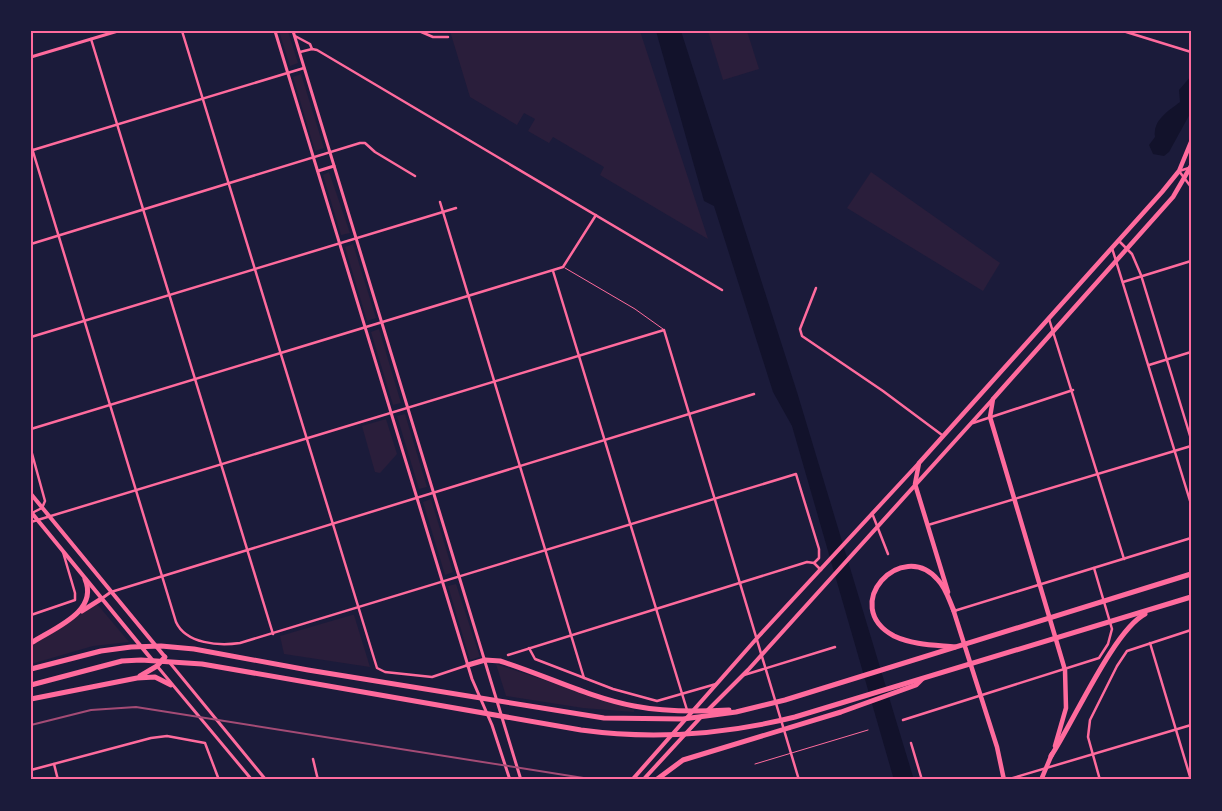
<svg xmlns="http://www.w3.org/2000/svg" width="1222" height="811" font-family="Mulish,sans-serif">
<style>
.green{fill:#2a1e3b}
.water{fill:#12122b}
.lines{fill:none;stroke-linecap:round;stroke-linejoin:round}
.service{stroke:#ff6b9d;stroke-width:1}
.minor{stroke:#ff6b9d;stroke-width:2.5}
.tertiary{stroke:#ff6b9d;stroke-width:3}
.secondary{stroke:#ff6b9d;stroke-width:4}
.primary{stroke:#ff6b9d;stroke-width:4.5}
.motorway{stroke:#ff6b9d;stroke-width:5}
.rail{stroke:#a44b75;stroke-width:2}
.neatline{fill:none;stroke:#ff6b9d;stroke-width:2}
</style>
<rect width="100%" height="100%" fill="#1b1b3a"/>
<g class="green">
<path d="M 279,31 L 288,31 L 298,63 L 290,66 Z"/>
<path d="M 450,31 L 640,31 L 708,239 L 600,175 L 604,167 L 553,137 L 549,143 L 528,131 L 535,119 L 524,113 L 517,125 L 470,97 Z"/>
<path d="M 708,31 L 747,31 L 759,69 L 723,80 Z"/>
<path d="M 301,74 L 324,148 L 315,151 L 293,77 Z"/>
<path d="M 329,172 L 350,233 L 341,235 L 323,175 Z"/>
<path d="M 871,172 L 1000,263 L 983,291 L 847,208 Z"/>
<path d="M 353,244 L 376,318 L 367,321 L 345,247 Z"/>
<path d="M 379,329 L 401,403 L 393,405 L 371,332 Z"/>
<path d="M 405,414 L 427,487 L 419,489 L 397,416 Z"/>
<path d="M 386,419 L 397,454 L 380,473 L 375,472 L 362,426 Z"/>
<path d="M 431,499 L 453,572 L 445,575 L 423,502 Z"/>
<path d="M 456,584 L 480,657 L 470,660 L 448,586 Z"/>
<path d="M 97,604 L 129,642 L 93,646 L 31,664 L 31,645 Z"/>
<path d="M 352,615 L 354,615 L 370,667 L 284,654 L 280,636 Z"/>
<path d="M 496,664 L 634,710 L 634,712 L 583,708 L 506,696 Z"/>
</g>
<g class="water">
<path d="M 656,31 L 681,31 L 797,392 L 914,780 L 894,780 L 792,426 L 773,392 L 714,206 L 704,201 Z"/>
<path d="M 1191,76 L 1191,112 L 1169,152 L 1164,156 L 1153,154 L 1149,145 L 1155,137 C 1153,120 1167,112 1180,102 L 1179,90 Z"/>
</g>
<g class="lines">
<g class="service">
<path d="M 565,268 L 635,309 L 663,329"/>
<path d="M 755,764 L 868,730"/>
</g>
<g class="minor">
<path d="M 182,31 L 377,668 L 385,672 L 432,677 L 468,665"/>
<path d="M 419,31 L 433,37 L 448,37"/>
<path d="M 1123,31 L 1191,52"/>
<path d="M 295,36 L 310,44 L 312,49"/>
<path d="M 91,39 L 273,634"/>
<path d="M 300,52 L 312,49 L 317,50 L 722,290"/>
<path d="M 31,145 L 176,622 C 186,644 219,646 240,643 L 796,474 L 819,549 L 819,558 L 814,563"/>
<path d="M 33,150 L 304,68"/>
<path d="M 1189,168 L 1179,171 L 1191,187"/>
<path d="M 440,202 L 584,678"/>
<path d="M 1119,241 L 1132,254 L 1141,275 L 1191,439"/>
<path d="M 31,244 L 360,143 L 365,143 L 375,152 L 415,176"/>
<path d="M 1112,248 L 1191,504"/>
<path d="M 553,271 L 687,710"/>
<path d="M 1123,282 L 1191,261"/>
<path d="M 816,288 L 800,329 L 802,336 L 883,391 L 942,435"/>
<path d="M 1049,319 L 1124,559"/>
<path d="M 31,337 L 456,208"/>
<path d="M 1149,365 L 1191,352"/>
<path d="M 973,423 L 1073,390"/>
<path d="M 31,429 L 563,267 L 596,215"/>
<path d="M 31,450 L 45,501 L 42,508 L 32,513"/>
<path d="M 872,513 L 888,554"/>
<path d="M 31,522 L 664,330 L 799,780"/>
<path d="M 928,525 L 1191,446"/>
<path d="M 111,592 L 754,394"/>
<path d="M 954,611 L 1191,538"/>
<path d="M 31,615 L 75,600 L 75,593 L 63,552"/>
<path d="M 1150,643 L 1191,780"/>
<path d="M 529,648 L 535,659 L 613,689 L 657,701 L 716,684"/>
<path d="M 508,655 L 807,562 L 814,563 L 821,570"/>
<path d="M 744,675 L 835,647"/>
<path d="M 903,720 L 1099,658 L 1108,644 L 1112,629 L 1094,568"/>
<path d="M 911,743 L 922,780"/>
<path d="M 313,759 L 318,780"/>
<path d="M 54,764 L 58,780"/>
<path d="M 31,770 L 151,738 L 167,736 L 205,743 L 219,780"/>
<path d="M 1006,780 L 1191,725"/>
<path d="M 1100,780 L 1088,737 L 1090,720 L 1117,666 L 1127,651 L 1191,630"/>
</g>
<g class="tertiary">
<path d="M 275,31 L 472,679 L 492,725 L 510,780"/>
<path d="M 293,31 L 521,780"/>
<path d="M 31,57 L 118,31"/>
<path d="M 318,171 L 334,166"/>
<path d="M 101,599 L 111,592"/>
<path d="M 170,663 L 266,780"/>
<path d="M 157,666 L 252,780"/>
</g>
<g class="secondary">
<path d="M 31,494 L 165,657"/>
<path d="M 31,512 L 153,661"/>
<path d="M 707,711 L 748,670 L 993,399"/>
<path d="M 632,780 L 758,637 L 919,463"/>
<path d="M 643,780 L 701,717"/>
</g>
<g class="primary">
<path d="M 948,592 L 915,484 L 919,463 L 1162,192 L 1179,171 L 1191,142"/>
<path d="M 953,609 L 997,747 L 1004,780"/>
<path d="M 1055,746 L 1066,708 L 1065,670 L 990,417 L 993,399 L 1173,197 L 1191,166"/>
<path d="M 1041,780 L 1052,754"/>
</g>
<g class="motorway">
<path d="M 82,611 L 101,599"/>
<path d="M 954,611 C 949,600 946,588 938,580 C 902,537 838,606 894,636 C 913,645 935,645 955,647"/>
<path d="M 31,643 C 54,628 99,612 85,579"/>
<path d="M 468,665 L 485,660 L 500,661 C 545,675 588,697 634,706 C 665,712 697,712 729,710"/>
<path d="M 31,669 L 101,651 L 131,647 L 161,646 L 194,649 L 308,670 L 604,718 L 683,719 L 736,712 L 785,700 L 1191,574"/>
<path d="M 140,676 L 157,666 L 165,657"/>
<path d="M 31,685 L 122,661 L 141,660 L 202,664 L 581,730 C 654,740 723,735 795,717 L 1191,597"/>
<path d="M 31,699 L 137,678 L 155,677 L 171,685"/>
<path d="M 1051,756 C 1073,723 1114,630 1145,614"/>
<path d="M 656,780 L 683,760 L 841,712 L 916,685 L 922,679"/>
</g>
<path class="rail" d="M 31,725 L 91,710 L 136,707 L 596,780"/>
</g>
<rect width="1222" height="811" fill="none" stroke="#1b1b3a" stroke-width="65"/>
<rect x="32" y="32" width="1158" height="746" class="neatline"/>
</svg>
